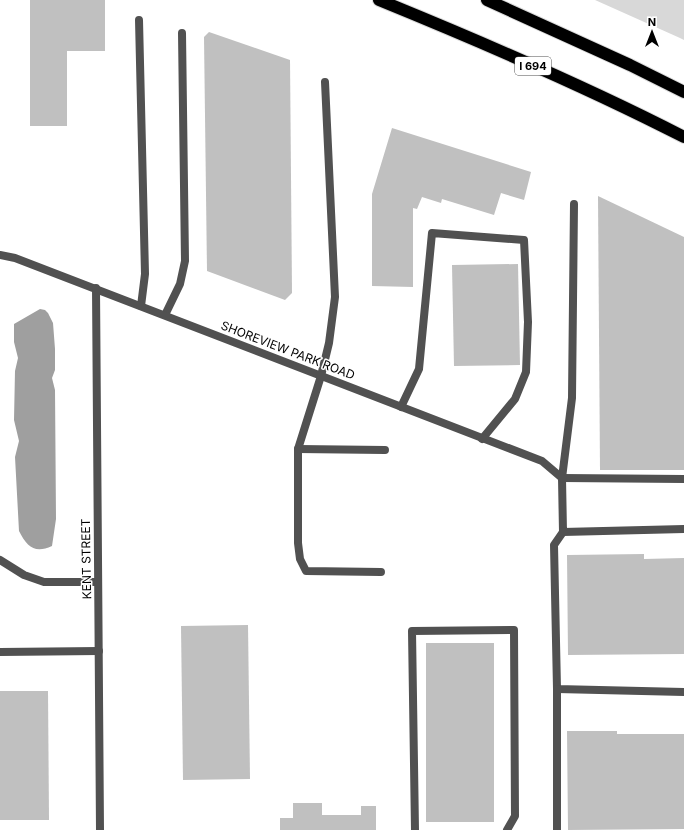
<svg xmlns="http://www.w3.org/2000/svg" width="684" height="830" font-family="Inter,sans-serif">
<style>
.green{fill:#d8d8d8}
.water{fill:#9f9f9f}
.building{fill:#c0c0c0}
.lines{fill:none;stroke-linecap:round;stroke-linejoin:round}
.motorway-casing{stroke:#dbdbdb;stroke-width:14}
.service{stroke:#515151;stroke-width:8}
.minor{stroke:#515151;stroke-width:8}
.motorway{stroke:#000;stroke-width:12}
.labels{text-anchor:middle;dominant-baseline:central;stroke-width:3;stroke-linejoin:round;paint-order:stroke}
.shield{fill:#fff;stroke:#4c4c4c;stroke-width:1}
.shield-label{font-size:11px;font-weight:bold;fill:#000}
.street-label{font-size:12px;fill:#000;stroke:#fff}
</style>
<rect width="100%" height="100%" fill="#fff"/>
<path class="green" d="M 595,0 L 684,0 L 684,40 L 680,38 Z"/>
<path class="water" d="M 40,309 L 45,310 L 48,313 L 53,323 L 55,349 L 55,370 L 52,378 L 55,390 L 56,519 L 52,546 C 35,554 27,547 19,531 L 15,457 L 19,441 L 14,420 L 15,371 L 18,358 L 14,342 L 14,324 Z"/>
<g class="building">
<path d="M 30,0 L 105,0 L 105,51 L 67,51 L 67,126 L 30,126 Z"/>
<path d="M 209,32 L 290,60 L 292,293 L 285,300 L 207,271 L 204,37 Z"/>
<path d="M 392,128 L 531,172 L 524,200 L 501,193 L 494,215 L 442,199 L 441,203 L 422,197 L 417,209 L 413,208 L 413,287 L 372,286 L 372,194 Z"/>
<path d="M 598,196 L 684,237 L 684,470 L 600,470 Z"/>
<path d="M 518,264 L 520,365 L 454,366 L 452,265 Z"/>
<path d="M 644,554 L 644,559 L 684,558 L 684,654 L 568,655 L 567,555 Z"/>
<path d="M 248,625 L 250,779 L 183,780 L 181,626 Z"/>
<rect x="426" y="643" width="68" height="179"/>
<path d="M 0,691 L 48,691 L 49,820 L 0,820 Z"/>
<path d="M 567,731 L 617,731 L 617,734 L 684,734 L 684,829 L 568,830 Z"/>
<path d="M 293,803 L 322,803 L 322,815 L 361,815 L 361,806 L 376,806 L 376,830 L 280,830 L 280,818 L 293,818 Z"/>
</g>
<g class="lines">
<defs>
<g id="motorway">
<path d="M 379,0 C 482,42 585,86 684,137"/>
<path d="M 487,0 L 630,65 L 684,92"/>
</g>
</defs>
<use href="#motorway" class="motorway-casing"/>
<g class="service">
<path d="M 139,20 L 145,274 L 141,306"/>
<path d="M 325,82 L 335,297 L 329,343 L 321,376 L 298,449 L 298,543 L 300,559 L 306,571 L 381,572"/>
<path d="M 574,204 L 572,398 L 562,478 L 563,532 L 684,529"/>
<path d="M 165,315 L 180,284 L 185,261 L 182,33"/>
<path d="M 401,407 L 419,369 L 432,233 L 524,240 L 528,322 L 526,372 L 515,399 L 482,439"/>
<path d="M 298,449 L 385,450"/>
<path d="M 562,478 L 684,479"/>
<path d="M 563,532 L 554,545 L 557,689 L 684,692"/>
<path d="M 0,560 L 24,575 L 44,582 L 98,582"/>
<path d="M 0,652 L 99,651"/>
<path d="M 557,689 L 557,830"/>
<path d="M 415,830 L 412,631 L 514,630 L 515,816 L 507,830"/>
</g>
<g class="minor">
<path d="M 0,255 L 15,258 L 542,461 L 562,478"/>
<path d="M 96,288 L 100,830"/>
</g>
<use href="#motorway" class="motorway"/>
</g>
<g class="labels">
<rect class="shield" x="515" y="57" width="36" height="18" rx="3"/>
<g class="shield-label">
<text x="533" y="66">I 694</text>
</g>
<g class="street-label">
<text transform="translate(288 350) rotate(21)">SHOREVIEW PARK ROAD</text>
<text transform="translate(86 559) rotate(-91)">KENT STREET</text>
</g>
</g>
<g transform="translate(652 32)" stroke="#ffffff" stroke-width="3" paint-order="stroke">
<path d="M0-3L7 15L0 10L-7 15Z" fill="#000000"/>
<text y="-6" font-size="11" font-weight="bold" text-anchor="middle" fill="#000000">N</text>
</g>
</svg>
